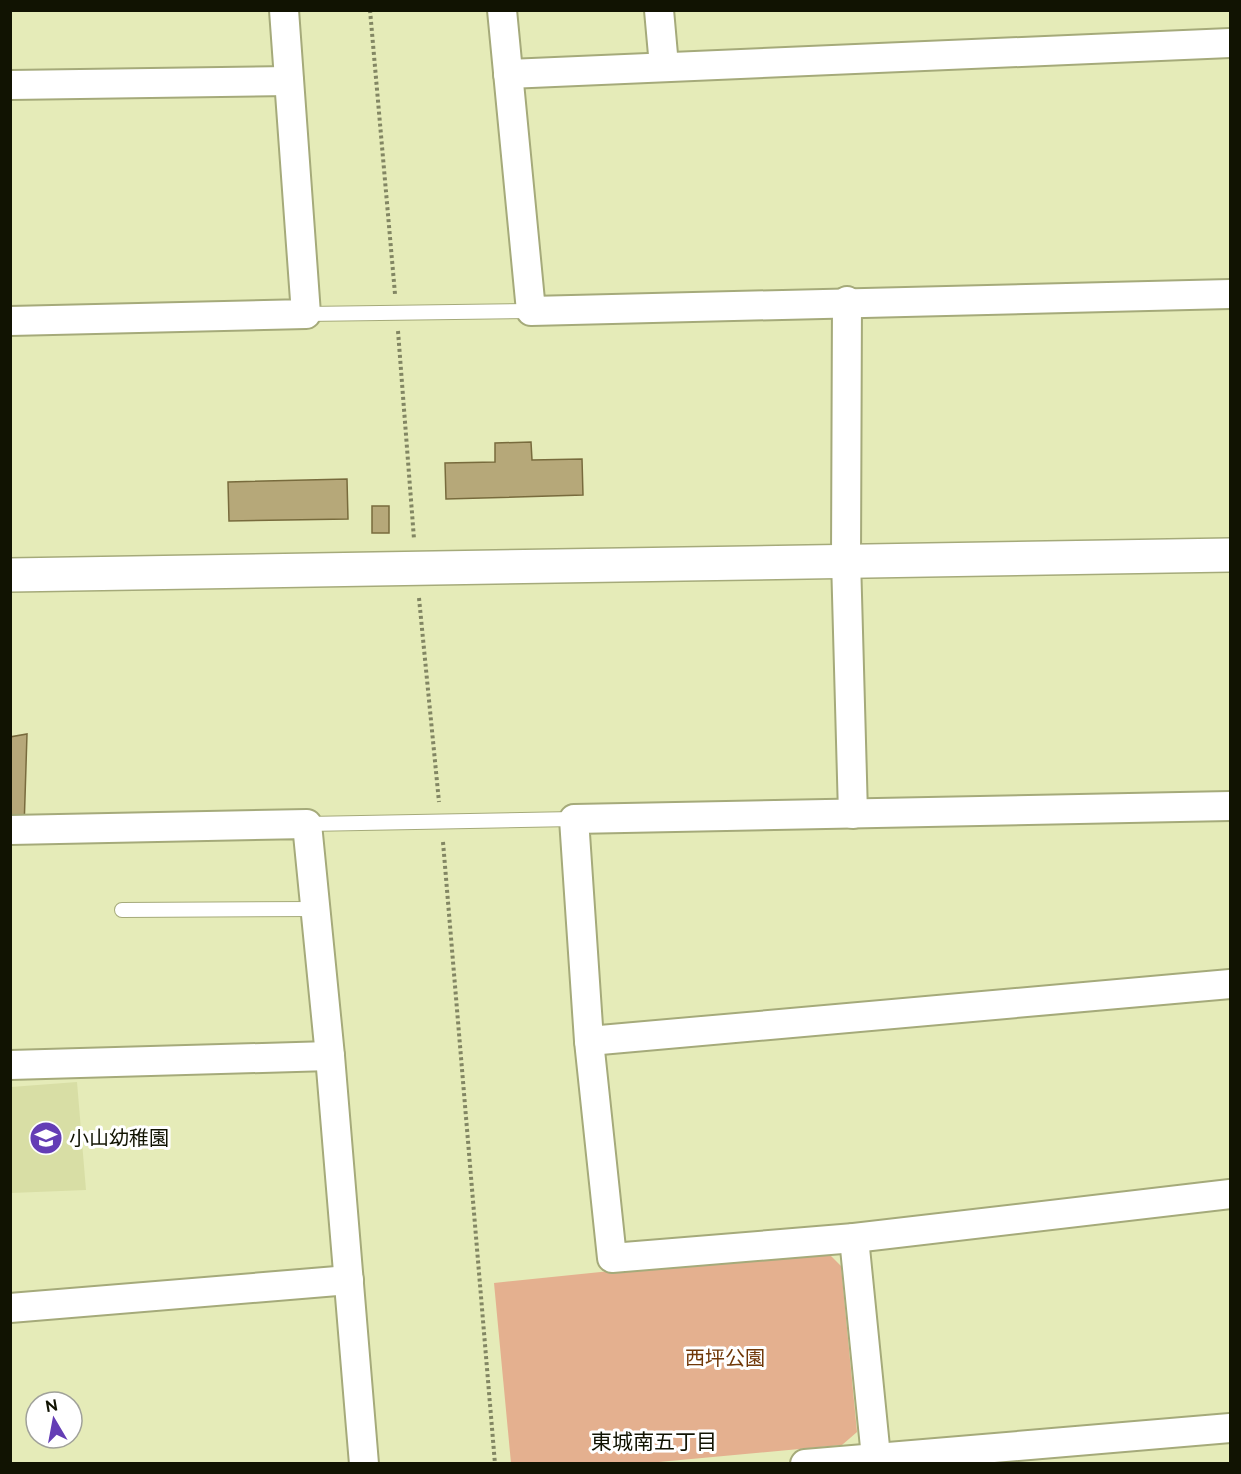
<svg xmlns="http://www.w3.org/2000/svg" width="1241" height="1474" font-family="Raleway,'Noto Sans JP',sans-serif">
<style>
.built{fill:#d8dea5}
.green{fill:#e4b08f}
.building{fill:#b6a879;stroke:#786b3d;stroke-width:1.5}
.lines{fill:none;stroke-linecap:round;stroke-linejoin:round}
.service-casing{stroke:#a5aa7a;stroke-width:16}
.minor-casing{stroke:#a5aa7a;stroke-width:32}
.tertiary-casing{stroke:#a5aa7a;stroke-width:36}
.path{stroke:#828663;stroke-width:4;stroke-dasharray:3 3;stroke-linecap:butt}
.service{stroke:#fff;stroke-width:14}
.minor{stroke:#fff;stroke-width:28}
.tertiary{stroke:#fff;stroke-width:33}
.labels{text-anchor:middle;dominant-baseline:central;stroke-width:6;stroke-linejoin:round;paint-order:stroke}
.poi-label{font-size:20px;fill:#111302;stroke:#fff;text-anchor:start}
.park-label{font-size:20px;fill:#703707;stroke:#fff}
.neighbourhood-label{font-size:21px;fill:#111302;stroke:#fff}
</style>
<rect width="100%" height="100%" fill="#e5ebb8"/>
<path class="built" d="M 77,1082 L 86,1190 L 11,1193 L 11,1087 Z"/>
<path class="green" d="M 824,1249 L 841,1266 L 857,1432 L 842,1445 L 648,1463 L 511,1463 L 494,1283 Z"/>
<g class="building">
<path d="M 531,442 L 532,460 L 582,459 L 583,495 L 446,499 L 445,463 L 495,462 L 495,443 Z"/>
<path d="M 347,479 L 348,519 L 229,521 L 228,482 Z"/>
<rect x="372" y="506" width="17" height="27"/>
<path d="M 27,734 L 24,829 L 10,830 L 10,737 Z"/>
</g>
<g class="lines">
<defs>
<g id="service">
<path d="M 306,314 L 531,311"/>
<path d="M 307,824 L 574,819"/>
<path d="M 122,910 L 315,909"/>
</g>
<g id="minor">
<path d="M 502,10 L 531,311 L 1230,294"/>
<path d="M 659,10 L 664,66"/>
<path d="M 508,74 L 1230,43"/>
<path d="M 10,85 L 289,81"/>
<path d="M 847,301 L 846,559 L 853,814"/>
<path d="M 10,321 L 306,314 L 284,10"/>
<path d="M 1230,806 L 574,819 L 589,1041 L 612,1258 L 854,1238 L 1230,1194"/>
<path d="M 10,830 L 307,824 L 330,1056 L 364,1464"/>
<path d="M 589,1041 L 1230,984"/>
<path d="M 10,1065 L 330,1056"/>
<path d="M 854,1238 L 876,1457"/>
<path d="M 10,1308 L 349,1280"/>
<path d="M 805,1464 L 1230,1428"/>
</g>
<path id="tertiary" d="M 10,575 L 1230,555"/>
</defs>
<use href="#service" class="service-casing"/>
<use href="#minor" class="minor-casing"/>
<use href="#tertiary" class="tertiary-casing"/>
<g class="path">
<path d="M 370,10 L 395,294"/>
<path d="M 398,331 L 414,539"/>
<path d="M 419,598 L 439,802"/>
<path d="M 443,842 L 495,1464"/>
</g>
<use href="#service" class="service"/>
<use href="#minor" class="minor"/>
<use href="#tertiary" class="tertiary"/>
</g>
<defs>
<symbol id="school-disc" viewBox="-11 -11 22 22"><circle r="9.5" fill="#643db5" stroke="#fff"/><path d="M0-5L7-2L0 1L-7-2ZM-4 1L0 2.5L4 1V4Q0 6-4 4Z" fill="#fff"/></symbol>
</defs>
<g fill-rule="evenodd">
<use href="#school-disc" x="27" y="1119" width="38" height="38"/>
</g>
<g class="labels">
<g class="poi-label">
<text x="69" y="1138">小山幼稚園</text>
</g>
<g class="park-label">
<text x="725" y="1358">西坪公園</text>
</g>
<g class="neighbourhood-label">
<text x="654" y="1441">東城南五丁目</text>
</g>
</g>
<rect width="1241" height="1474" fill="none" stroke="#111302" stroke-width="24"/>
<g transform="translate(54 1420) rotate(350)"><circle r="28" fill="#ffffff" stroke="#a0a19a" stroke-width="1.5"/>
<path d="M0-4.5L10 22L0 15L-10 22Z" fill="#643db5"/>
<text y="-9" font-size="16" font-weight="bold" text-anchor="middle" fill="#111302">N</text>
</g>
</svg>
